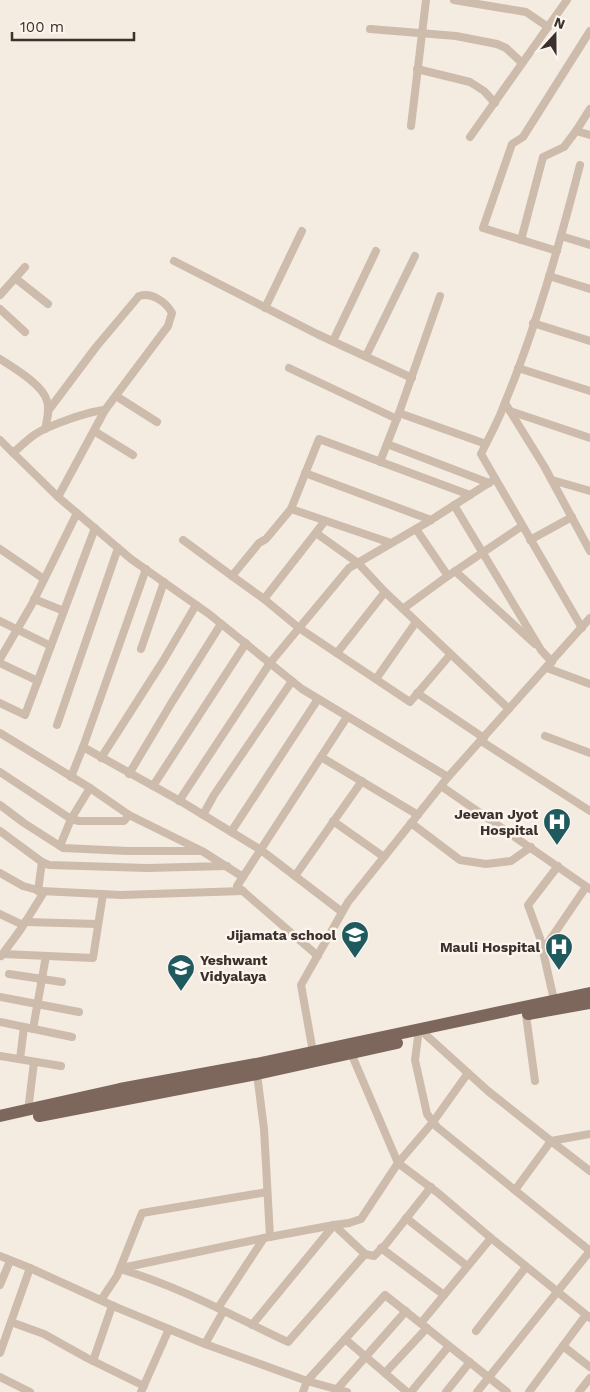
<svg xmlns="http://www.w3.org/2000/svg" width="590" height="1392" font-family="'Work Sans',sans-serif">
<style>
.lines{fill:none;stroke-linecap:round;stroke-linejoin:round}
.street{stroke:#cdbbac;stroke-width:8}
.primary{stroke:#7d675c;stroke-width:12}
.labels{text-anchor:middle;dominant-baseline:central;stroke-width:5;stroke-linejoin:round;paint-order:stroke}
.poi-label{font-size:14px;font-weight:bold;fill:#3b302b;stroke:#fbf5ee;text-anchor:end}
</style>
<rect width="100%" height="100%" fill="#f4ebe1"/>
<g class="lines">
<g class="street">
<path d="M 454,0 L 526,12 L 548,27"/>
<path d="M 370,29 L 456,36 L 497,44 L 506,48 L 522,63"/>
<path d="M 417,69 L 470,82 L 484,91 L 495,103"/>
<path d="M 590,109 L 576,131 L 590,135"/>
<path d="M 411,126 L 426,0"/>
<path d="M 470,137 L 567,0"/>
<path d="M 580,165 C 559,246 536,328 504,405 C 498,422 489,437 481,454 L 582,628"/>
<path d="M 561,236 L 590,245"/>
<path d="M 521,240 L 543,157 L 564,147 L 576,131"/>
<path d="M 557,251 L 483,228 L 512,144 L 523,137 L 590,31"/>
<path d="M 174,261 L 317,334 L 412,378"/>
<path d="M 549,276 L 590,289"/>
<path d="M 15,278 L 48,304"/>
<path d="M 0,295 L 25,267"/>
<path d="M 265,308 L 302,231"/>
<path d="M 0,309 L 25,332"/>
<path d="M 533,323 L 590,341"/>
<path d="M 333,341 L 376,251"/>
<path d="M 366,356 L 415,256"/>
<path d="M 0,359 C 14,368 43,385 47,401 C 50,410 47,420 45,429"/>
<path d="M 289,368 L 397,419"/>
<path d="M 518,368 L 590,391"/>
<path d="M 116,396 L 157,422"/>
<path d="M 505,403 L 544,466 L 590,551"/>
<path d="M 48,411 L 96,347 L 139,296 C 152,292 166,302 172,313 L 168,326 L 105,410 L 58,497"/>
<path d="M 510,411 L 590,438"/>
<path d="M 399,413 L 486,444"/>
<path d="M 94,431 L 133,455"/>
<path d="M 0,440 L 58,497 L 131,559 L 209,614 L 302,689 L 448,777"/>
<path d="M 387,444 L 489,483"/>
<path d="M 13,453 C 20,447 27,440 34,435 C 47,426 89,411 105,410"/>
<path d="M 380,462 L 399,413 L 440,296"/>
<path d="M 305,473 L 431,520"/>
<path d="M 552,480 L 590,491"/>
<path d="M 454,505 L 541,650 L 552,662"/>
<path d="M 291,509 L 319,439 L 470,495"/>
<path d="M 416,529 L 448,576"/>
<path d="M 316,533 L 358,563 L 385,592 L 509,709"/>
<path d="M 183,540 L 232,576"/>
<path d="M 530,540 L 572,517"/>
<path d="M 391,543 L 291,509 L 266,539 L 259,543 L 232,576 L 264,599 L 299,628 L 410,702 L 450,655"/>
<path d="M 0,549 L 44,579"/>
<path d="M 455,571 L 535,644"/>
<path d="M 34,599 L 64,611"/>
<path d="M 264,599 L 325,521"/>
<path d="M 404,608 L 445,578 L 522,526"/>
<path d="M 0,621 L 51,646"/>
<path d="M 141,649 L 164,582"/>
<path d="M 337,653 L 385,592"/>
<path d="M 0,659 L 32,604 L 77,513"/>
<path d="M 0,663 L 38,681"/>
<path d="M 547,668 L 590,684"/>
<path d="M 376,679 L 416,622"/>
<path d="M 417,693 L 484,738"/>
<path d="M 0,703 L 25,715 L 95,528"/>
<path d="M 57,725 L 118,548"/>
<path d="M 0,733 L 90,788 L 129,815 L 202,851 L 243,877"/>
<path d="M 545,736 L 590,753"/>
<path d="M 481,741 L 590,811"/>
<path d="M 83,747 L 182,802 L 261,850 L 342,912"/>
<path d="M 321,757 L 418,815"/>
<path d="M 101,758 L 163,661 L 196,605"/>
<path d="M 0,772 L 71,819 L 79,821 L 124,821 L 129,815"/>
<path d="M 129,774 L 172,702 L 221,624"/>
<path d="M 71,777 L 83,747 L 146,569"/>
<path d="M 153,786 L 246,643"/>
<path d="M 441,786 L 590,889"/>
<path d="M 179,801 L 270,663 L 349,568 L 431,520 L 495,479"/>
<path d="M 0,805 L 24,823 L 63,848 L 128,851 L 200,851"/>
<path d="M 203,815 L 214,795 L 292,681"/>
<path d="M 333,821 L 384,857"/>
<path d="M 411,823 L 460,860 L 486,864 L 511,861 L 531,847"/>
<path d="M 0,831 L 42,862 L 49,865 L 147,868 L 227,866"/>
<path d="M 231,832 L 318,699"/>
<path d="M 60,846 L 71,819 L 90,788"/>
<path d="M 0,873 L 23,886 L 41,891 L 121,895 L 243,891"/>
<path d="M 295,876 L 362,781"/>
<path d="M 38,891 L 42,862"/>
<path d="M 0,914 L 23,925"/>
<path d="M 25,922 L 98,924"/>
<path d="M 543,950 L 586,887"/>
<path d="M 3,954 L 93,958 L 103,894"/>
<path d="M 1,956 L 21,929 L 44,892"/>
<path d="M 318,956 L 237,886 L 347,717"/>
<path d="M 9,974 L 62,982"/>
<path d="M 0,997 L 79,1012"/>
<path d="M 554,1000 L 540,938 L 528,905 L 558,866"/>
<path d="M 526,1015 L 535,1081"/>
<path d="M 0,1022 L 72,1037"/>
<path d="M 33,1029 L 46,956"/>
<path d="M 426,1035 L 488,1091 L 551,1141 L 590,1134"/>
<path d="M 418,1037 L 415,1060 L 427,1114 L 437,1127 L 590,1251"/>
<path d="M 313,1052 L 301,985 L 348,902 L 448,777 L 590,618"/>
<path d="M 351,1053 L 398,1163 L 438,1193 L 491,1238 L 590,1318"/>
<path d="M 0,1056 L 61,1066"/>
<path d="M 20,1059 L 24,1027"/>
<path d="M 257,1074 L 264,1129 L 270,1237"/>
<path d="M 28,1111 L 34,1062"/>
<path d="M 515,1190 L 551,1141 L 590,1171"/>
<path d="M 406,1218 L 467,1266"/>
<path d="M 381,1248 L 444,1295"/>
<path d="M 365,1254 L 374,1256 L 386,1244 L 431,1187"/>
<path d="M 0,1256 L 30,1268 L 118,1308 L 205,1344 L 307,1381 L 347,1392"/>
<path d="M 122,1268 L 264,1238 L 334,1225"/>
<path d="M 120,1269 C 178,1286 233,1316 288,1342 L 365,1254 L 334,1225 L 349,1223 L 361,1219 L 398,1163 L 433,1122 L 468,1073"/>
<path d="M 0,1285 L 10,1261"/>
<path d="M 101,1300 L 117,1276 L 142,1213 L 267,1192"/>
<path d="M 218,1308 L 264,1238"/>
<path d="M 11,1322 L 44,1334 L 87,1358 L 144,1386"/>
<path d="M 421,1323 L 491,1238"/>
<path d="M 252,1325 L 334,1225"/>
<path d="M 476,1331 L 526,1267"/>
<path d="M 345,1339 L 407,1392"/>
<path d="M 205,1344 L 223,1312"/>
<path d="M 563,1346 L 590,1367"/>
<path d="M 0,1353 L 30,1268"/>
<path d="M 93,1361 L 112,1306"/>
<path d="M 385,1373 L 427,1328"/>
<path d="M 0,1377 L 30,1392"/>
<path d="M 338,1388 L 406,1311"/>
<path d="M 141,1392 L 169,1329"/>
<path d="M 303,1392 L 307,1381 L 385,1295 L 507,1392"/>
<path d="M 411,1392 L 449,1346"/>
<path d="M 446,1392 L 470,1362"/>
<path d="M 477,1392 L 590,1251"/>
<path d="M 529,1392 L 586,1315"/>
<path d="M 579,1392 L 590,1378"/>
</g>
<g class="primary">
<path d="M 528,1014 L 590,1003"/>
<path d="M 0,1116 L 120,1089 L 256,1064 L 590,993"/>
<path d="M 39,1116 L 257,1074 L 397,1043"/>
</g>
</g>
<defs>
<symbol id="hospital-pin" viewBox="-11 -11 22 30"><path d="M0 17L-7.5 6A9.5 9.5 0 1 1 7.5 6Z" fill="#1f5a5e" stroke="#fbf5ee"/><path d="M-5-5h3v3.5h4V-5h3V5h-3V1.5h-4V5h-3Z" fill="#fff"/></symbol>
<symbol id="school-pin" viewBox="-11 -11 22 30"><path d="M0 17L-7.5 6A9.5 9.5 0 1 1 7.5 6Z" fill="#1f5a5e" stroke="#fbf5ee"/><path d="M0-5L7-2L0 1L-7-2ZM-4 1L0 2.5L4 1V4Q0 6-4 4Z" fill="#fff"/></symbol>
</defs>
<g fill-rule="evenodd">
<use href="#hospital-pin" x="541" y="806" width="32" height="43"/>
<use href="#school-pin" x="339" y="919" width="32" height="43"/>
<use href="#hospital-pin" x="543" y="931" width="32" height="43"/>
<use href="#school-pin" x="165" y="952" width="32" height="43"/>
</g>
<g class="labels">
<g class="poi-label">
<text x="538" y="814">Jeevan Jyot<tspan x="538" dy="16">Hospital</tspan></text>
<text x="336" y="935">Jijamata school</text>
<text x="540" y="947">Mauli Hospital</text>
<text x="200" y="960" text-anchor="start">Yeshwant<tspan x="200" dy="16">Vidyalaya</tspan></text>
</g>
</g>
<g transform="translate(555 35) rotate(21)" stroke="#fbf5ee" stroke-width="4" paint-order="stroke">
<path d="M0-4L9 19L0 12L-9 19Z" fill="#3b302b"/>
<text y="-8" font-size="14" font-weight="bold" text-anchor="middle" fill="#3b302b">N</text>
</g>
<path d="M12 32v8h122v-8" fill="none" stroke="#3b302b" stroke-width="2.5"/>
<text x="20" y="32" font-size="15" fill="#3b302b" stroke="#fbf5ee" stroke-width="4" paint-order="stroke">100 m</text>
</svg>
